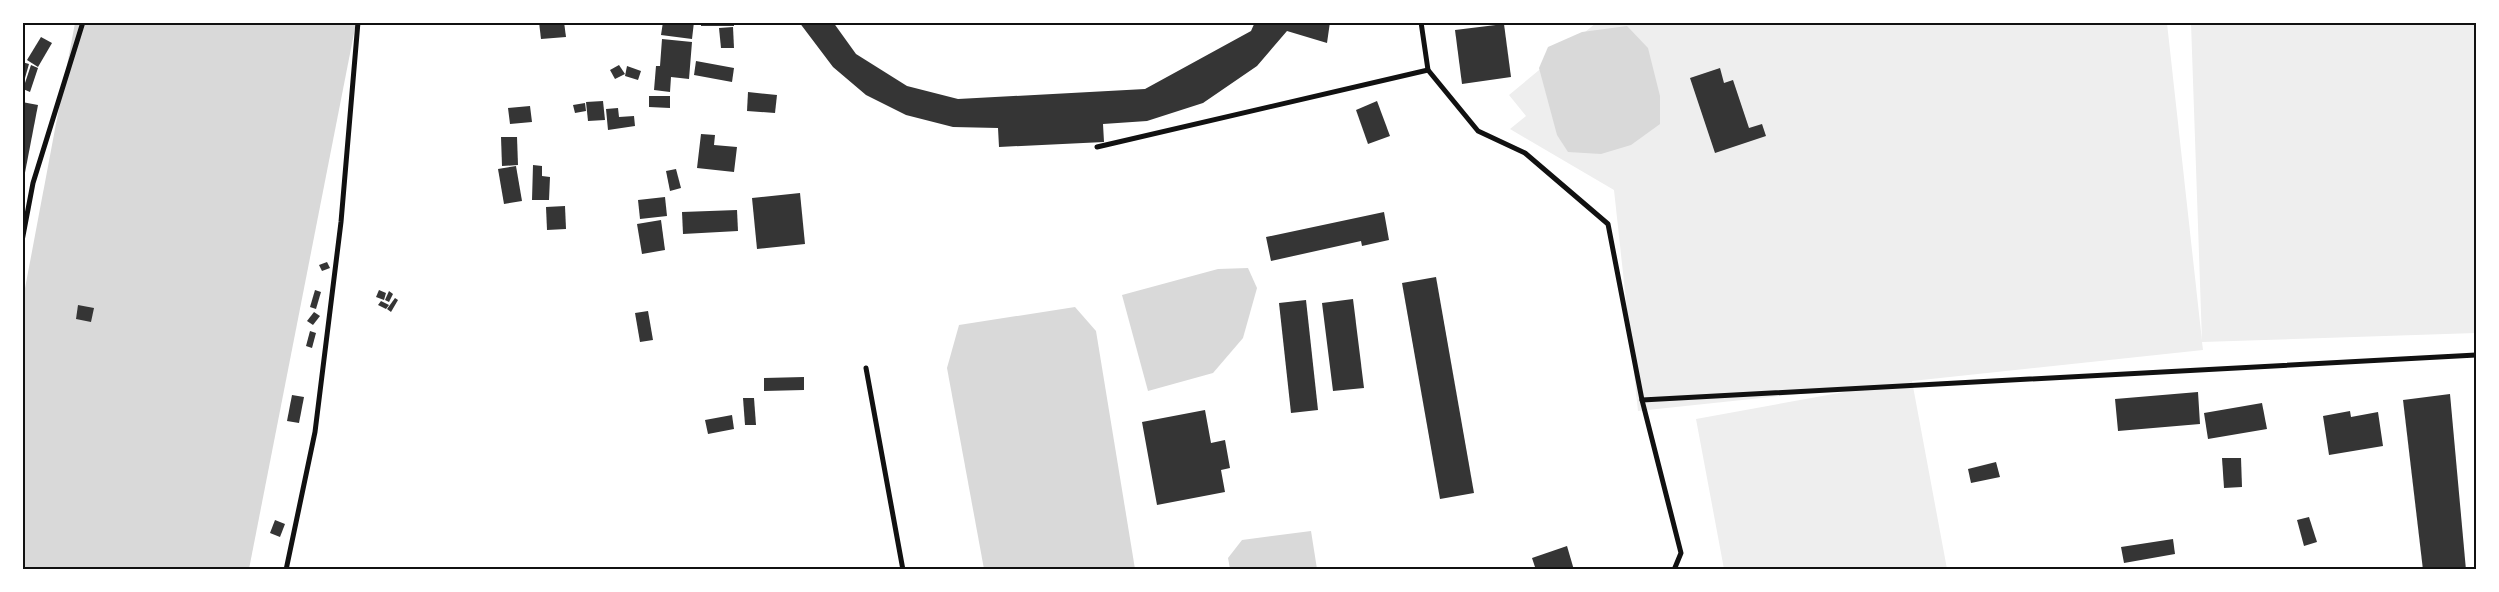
<svg xmlns="http://www.w3.org/2000/svg" width="2499" height="592" font-family="Signika,sans-serif">
<style>
.green{fill:#eee}
.water{fill:#d9d9d9}
.building{fill:#353535}
.lines{fill:none;stroke-linecap:round;stroke-linejoin:round}
.minor{stroke:#111;stroke-width:5}
.neatline{fill:none;stroke:#111;stroke-width:2}
</style>
<rect width="100%" height="100%" fill="#fff"/>
<path class="green" d="M 1596,23 L 2167,23 L 2202,341 L 2191,23 L 2476,23 L 2476,333 L 2202,342 L 2203,350 L 1912,381 L 1947,569 L 1724,569 L 1696,419 L 1883,385 L 1638,411 L 1614,190 L 1510,129 L 1526,116 L 1509,95 Z"/>
<g class="water">
<path d="M 75,23 L 356,23 L 249,569 L 23,570 L 23,299 Z"/>
<path d="M 1627,26 L 1648,48 L 1660,96 L 1660,124 L 1631,145 L 1601,154 L 1568,152 L 1557,135 L 1539,68 L 1548,47 L 1582,32 Z"/>
<path d="M 1248,268 L 1257,288 L 1243,338 L 1213,373 L 1148,391 L 1122,295 L 1218,269 Z"/>
<path d="M 1075,307 L 1096,331 L 1135,569 L 984,569 L 947,368 L 959,325 Z"/>
<path d="M 1311,531 L 1317,569 L 1230,569 L 1228,558 L 1242,540 Z"/>
</g>
<g class="building">
<path d="M 539,22 L 564,22 L 566,37 L 541,39 Z"/>
<path d="M 663,22 L 680,24 L 680,22 L 694,22 L 692,39 L 661,35 Z"/>
<rect x="701" y="22" width="33" height="4"/>
<path d="M 799,22 L 833,22 L 856,54 L 907,86 L 958,99 L 1145,89 L 1251,31 L 1255,22 L 1330,22 L 1327,43 L 1287,31 L 1257,66 L 1203,103 L 1147,121 L 1103,124 L 1104,142 L 999,147 L 998,128 L 953,127 L 906,115 L 866,95 L 833,67 Z"/>
<path d="M 1504,24 L 1511,77 L 1462,84 L 1455,30 Z"/>
<path d="M 733,27 L 734,48 L 721,48 L 719,28 Z"/>
<path d="M 41,37 L 52,43 L 38,67 L 27,60 Z"/>
<path d="M 662,39 L 692,42 L 689,79 L 671,77 L 670,92 L 654,90 L 656,66 L 660,66 Z"/>
<path d="M 696,61 L 734,68 L 732,82 L 694,75 Z"/>
<path d="M 22,62 L 29,64 L 23,85 L 22,85 Z"/>
<path d="M 31,65 L 38,68 L 30,92 L 23,89 Z"/>
<path d="M 619,65 L 625,74 L 615,79 L 610,70 Z"/>
<path d="M 627,66 L 641,71 L 638,80 L 625,76 Z"/>
<path d="M 1720,68 L 1724,83 L 1733,80 L 1749,128 L 1762,124 L 1766,136 L 1715,153 L 1690,78 Z"/>
<path d="M 748,92 L 777,95 L 775,113 L 747,111 Z"/>
<path d="M 649,96 L 670,96 L 670,108 L 649,107 Z"/>
<path d="M 603,101 L 605,120 L 588,121 L 586,102 Z"/>
<path d="M 1377,101 L 1390,136 L 1368,144 L 1356,110 Z"/>
<path d="M 22,102 L 38,105 L 23,183 L 22,183 Z"/>
<path d="M 585,103 L 586,111 L 575,113 L 573,105 Z"/>
<path d="M 530,106 L 532,122 L 510,124 L 508,108 Z"/>
<path d="M 618,108 L 619,117 L 634,116 L 635,126 L 608,130 L 606,109 Z"/>
<path d="M 701,134 L 715,135 L 714,145 L 737,147 L 734,172 L 697,168 Z"/>
<path d="M 501,137 L 517,137 L 518,165 L 502,166 Z"/>
<path d="M 533,165 L 542,166 L 542,176 L 550,177 L 549,200 L 532,200 Z"/>
<path d="M 516,166 L 522,201 L 504,204 L 498,169 Z"/>
<path d="M 676,169 L 681,188 L 670,191 L 666,171 Z"/>
<path d="M 800,193 L 805,244 L 757,249 L 752,198 Z"/>
<path d="M 665,197 L 667,216 L 640,219 L 638,200 Z"/>
<path d="M 565,206 L 566,229 L 547,230 L 546,207 Z"/>
<path d="M 737,210 L 738,231 L 683,234 L 682,212 Z"/>
<path d="M 1384,212 L 1389,240 L 1362,246 L 1361,241 L 1271,261 L 1266,237 Z"/>
<path d="M 661,220 L 665,250 L 642,254 L 637,224 Z"/>
<path d="M 327,262 L 330,268 L 322,271 L 319,265 Z"/>
<path d="M 1436,277 L 1474,493 L 1440,499 L 1402,283 Z"/>
<path d="M 315,290 L 321,292 L 316,309 L 310,307 Z"/>
<path d="M 379,290 L 386,293 L 384,300 L 376,297 Z"/>
<path d="M 389,291 L 393,294 L 389,302 L 385,300 Z"/>
<path d="M 395,298 L 398,300 L 391,312 L 387,309 Z"/>
<path d="M 1353,299 L 1364,388 L 1333,391 L 1322,303 Z"/>
<path d="M 1306,300 L 1318,410 L 1291,413 L 1279,303 Z"/>
<path d="M 381,301 L 389,305 L 386,309 L 378,305 Z"/>
<path d="M 78,305 L 94,308 L 91,322 L 76,319 Z"/>
<path d="M 648,311 L 653,340 L 640,342 L 635,313 Z"/>
<path d="M 314,312 L 320,316 L 313,325 L 307,321 Z"/>
<path d="M 310,331 L 316,333 L 312,348 L 306,346 Z"/>
<path d="M 804,377 L 804,390 L 764,391 L 764,378 Z"/>
<path d="M 2198,392 L 2200,424 L 2118,431 L 2115,399 Z"/>
<path d="M 2450,394 L 2466,570 L 2423,570 L 2403,400 Z"/>
<path d="M 292,395 L 304,397 L 299,423 L 287,421 Z"/>
<path d="M 743,398 L 754,398 L 756,425 L 745,425 Z"/>
<path d="M 2262,403 L 2267,429 L 2208,439 L 2204,413 Z"/>
<path d="M 1205,410 L 1211,443 L 1225,440 L 1230,468 L 1221,470 L 1225,492 L 1157,505 L 1142,422 Z"/>
<path d="M 2350,411 L 2351,417 L 2378,412 L 2383,446 L 2329,455 L 2323,416 Z"/>
<path d="M 732,415 L 734,429 L 708,434 L 705,420 Z"/>
<path d="M 2222,458 L 2241,458 L 2242,487 L 2224,488 Z"/>
<path d="M 1996,462 L 2000,477 L 1971,483 L 1968,469 Z"/>
<path d="M 2309,517 L 2317,542 L 2304,546 L 2297,520 Z"/>
<path d="M 275,520 L 285,524 L 280,537 L 270,533 Z"/>
<path d="M 2173,539 L 2175,554 L 2124,563 L 2121,547 Z"/>
<path d="M 1567,546 L 1574,570 L 1536,570 L 1532,558 Z"/>
</g>
<g class="lines">
<g class="minor">
<path d="M 1421,22 L 1428,70 L 1478,131 L 1525,153 L 1608,224 L 1642,400 L 1681,553 L 1674,570"/>
<path d="M 1097,147 L 1428,70"/>
<path d="M 22,241 L 33,183 L 83,22"/>
<path d="M 866,368 L 903,570"/>
<path d="M 1642,400 L 2476,355"/>
<path d="M 286,570 L 315,432 L 341,222 L 358,22"/>
</g>
</g>
<rect width="2499" height="592" fill="none" stroke="#ffffff" stroke-width="48"/>
<rect x="24" y="24" width="2451" height="544" class="neatline"/>
</svg>
